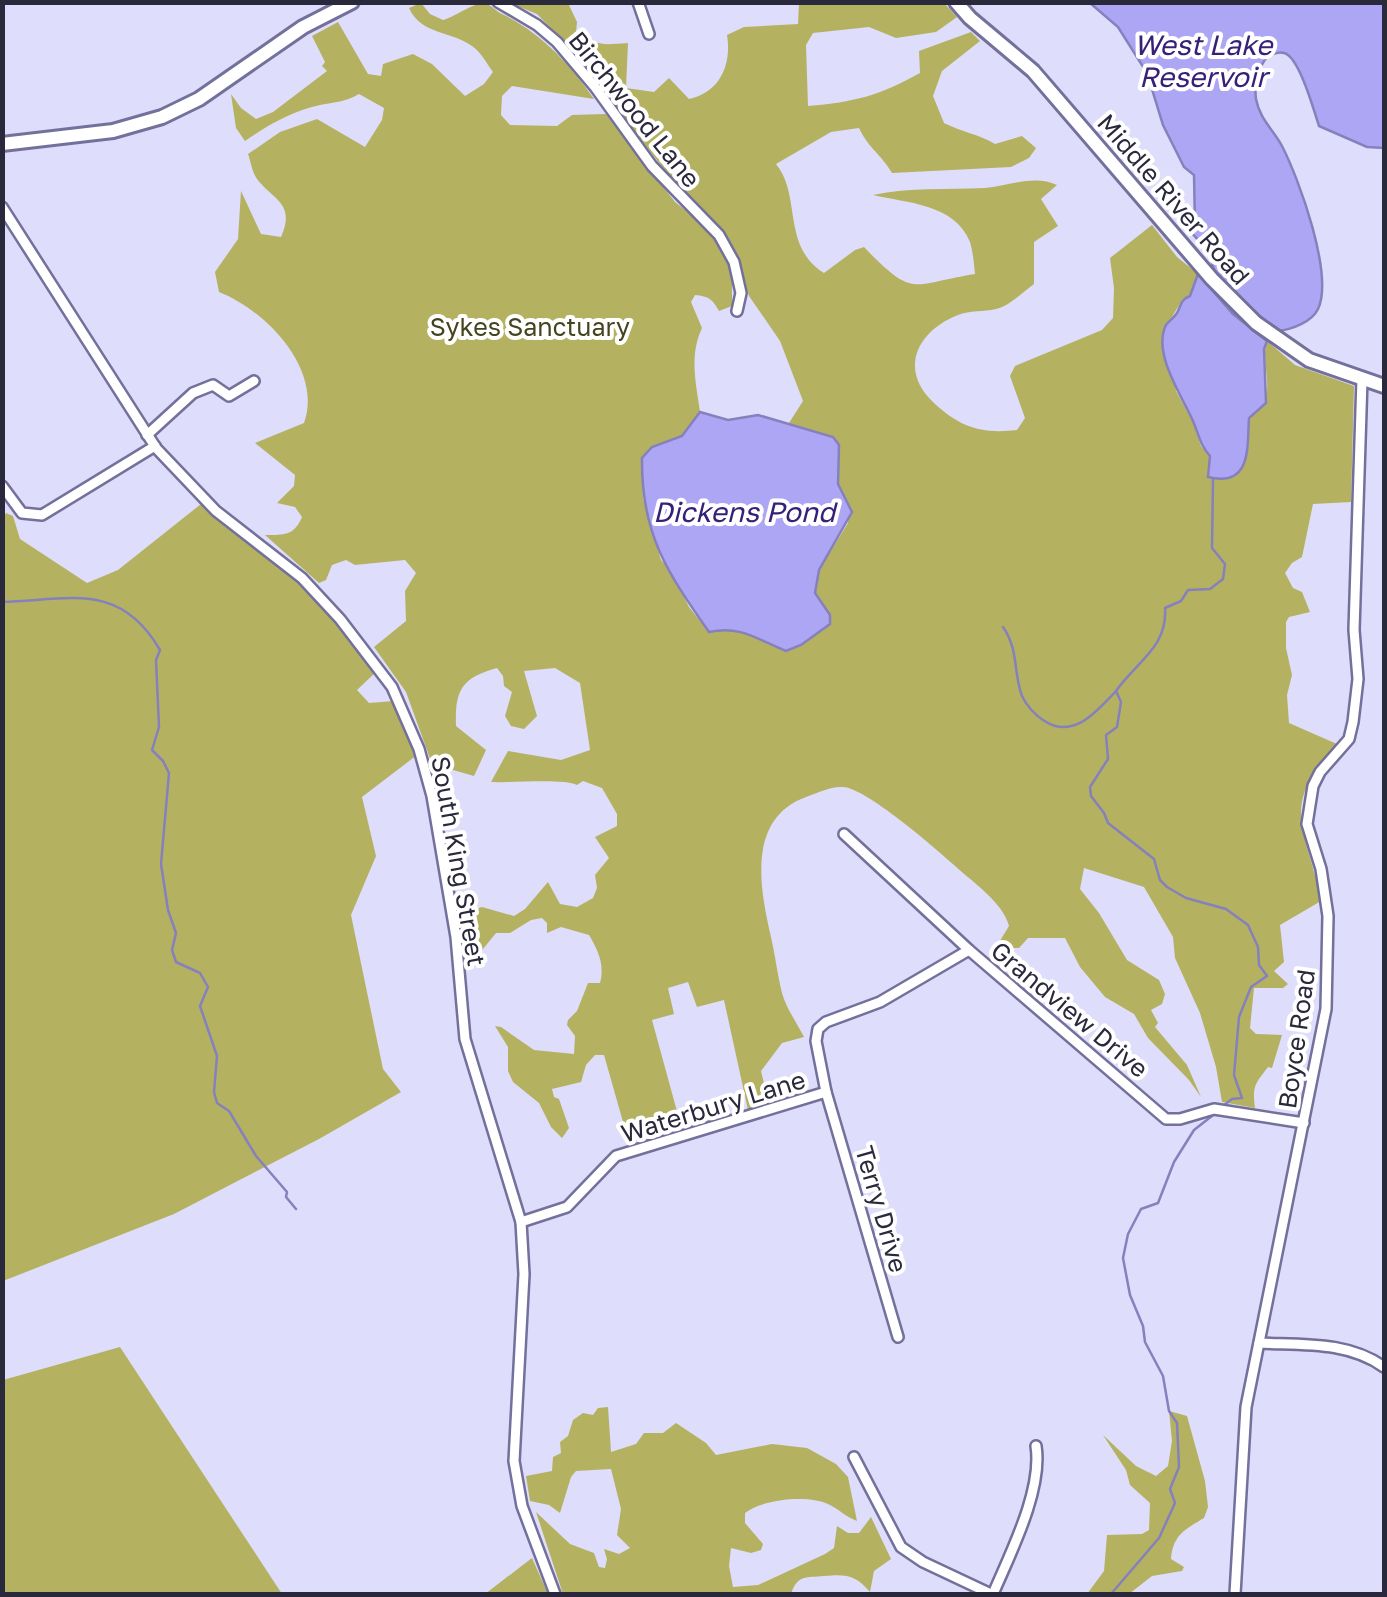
<svg xmlns="http://www.w3.org/2000/svg" width="1387" height="1597" font-family="'Golos Text',sans-serif">
<style>
.green{fill:#b4b261}
.water{fill:#ada6f5;stroke:#8680bd;stroke-width:2.5}
.lines{fill:none;stroke-linecap:round;stroke-linejoin:round}
.stream{stroke:#8680bd;stroke-width:2.5}
.minor-casing{stroke:#73709c;stroke-width:14}
.secondary-casing{stroke:#73709c;stroke-width:18}
.minor{stroke:#fff;stroke-width:9}
.secondary{stroke:#fff;stroke-width:12}
.labels{text-anchor:middle;dominant-baseline:central;stroke-width:8;stroke-linejoin:round;paint-order:stroke}
.street-label{font-size:25px;fill:#2a283b;stroke:#fff}
.park-label{font-size:25px;fill:#45441e;stroke:#fff}
.water-label{font-size:28px;font-style:italic;fill:#362078;stroke:#fff}
</style>
<rect width="100%" height="100%" fill="#deddfb"/>
<g class="green">
<path d="M 871,2 L 944,3 L 957,17 L 936,32 L 896,38 L 869,27 L 813,33 L 806,45 L 808,106 C 854,102 879,96 920,73 L 919,51 L 971,32 L 980,41 L 942,71 L 933,96 L 944,123 C 962,132 978,134 995,144 L 1022,136 L 1036,148 L 1029,158 L 1011,167 L 892,173 C 881,154 869,149 859,128 L 831,132 L 776,164 C 802,196 781,246 824,273 L 855,250 L 864,247 C 915,300 911,284 975,274 C 974,264 973,252 970,242 C 955,204 907,203 873,195 C 910,187 947,190 985,188 C 1008,186 1035,174 1057,185 L 1041,199 L 1058,226 L 1034,242 L 1034,284 C 1023,292 1009,306 996,309 C 983,312 970,310 958,315 C 917,331 898,370 934,403 C 961,428 982,434 1017,430 L 1025,418 L 1010,376 L 1015,366 L 1102,330 L 1113,318 L 1114,288 L 1110,258 L 1152,225 L 1177,257 L 1198,274 L 1190,296 L 1183,299 L 1167,325 L 1176,391 L 1193,422 L 1201,446 L 1210,456 L 1208,471 L 1234,475 C 1252,460 1248,440 1249,418 C 1252,414 1257,412 1261,407 C 1275,390 1260,360 1267,341 L 1295,365 L 1354,386 L 1351,502 L 1313,504 L 1302,557 L 1292,563 L 1285,573 L 1293,588 L 1302,592 L 1310,612 L 1289,617 L 1286,622 L 1286,648 L 1292,675 L 1287,695 L 1289,723 L 1337,744 C 1277,808 1307,828 1321,901 L 1280,925 L 1284,962 L 1274,971 L 1288,984 L 1283,988 L 1254,988 L 1250,1028 L 1256,1034 L 1282,1035 L 1272,1068 L 1268,1067 C 1255,1084 1252,1086 1255,1108 L 1222,1102 L 1216,1067 L 1200,1013 L 1175,958 L 1173,937 L 1144,887 L 1084,868 L 1080,889 L 1099,913 L 1127,960 L 1159,980 L 1165,994 L 1162,1004 L 1151,1010 L 1158,1023 L 1155,1027 L 1187,1065 L 1201,1097 L 1189,1080 L 1148,1038 L 1134,1014 L 1105,997 L 1080,967 L 1065,938 L 1028,938 L 1019,948 L 1004,948 L 998,944 L 1009,926 C 1003,902 972,882 954,865 C 935,848 866,788 843,787 C 831,786 817,793 806,797 C 746,819 760,889 771,937 C 775,954 777,972 781,989 C 785,1007 796,1021 804,1037 L 782,1043 L 761,1071 L 769,1104 L 748,1110 L 724,1000 L 697,1007 L 688,982 L 668,988 L 674,1014 L 652,1020 L 681,1126 L 629,1143 L 604,1055 L 595,1055 L 586,1065 L 581,1082 L 552,1089 L 554,1097 L 559,1099 L 569,1128 L 562,1138 L 551,1127 L 539,1103 L 513,1082 L 508,1071 L 508,1047 L 495,1026 L 501,1027 L 534,1050 L 574,1054 L 575,1036 L 567,1025 L 568,1020 L 577,1011 L 588,983 L 600,983 C 605,965 598,950 589,935 L 561,927 L 547,933 L 547,923 L 542,918 L 531,920 L 510,933 L 496,933 L 474,960 L 467,964 L 459,914 L 482,907 L 514,916 L 525,909 L 548,882 L 560,904 L 577,907 L 593,898 L 597,888 L 595,875 L 609,858 L 595,837 L 617,826 L 617,814 L 602,788 L 583,781 L 577,785 C 565,778 510,783 491,782 L 508,751 L 561,760 L 590,750 L 580,683 L 555,668 L 524,671 L 537,716 L 524,729 L 511,726 L 505,716 L 512,692 L 504,686 L 503,676 L 497,668 C 460,678 455,692 456,726 L 486,750 L 474,776 L 432,764 L 406,692 L 374,647 L 406,621 L 405,591 L 416,573 L 405,560 L 355,565 L 346,560 L 332,565 L 326,580 L 319,583 L 265,535 C 284,535 294,536 302,517 L 295,507 L 277,503 L 294,486 L 295,475 L 255,443 L 304,423 C 323,370 267,311 219,292 L 215,272 L 238,239 L 241,191 L 261,234 L 281,237 C 296,203 273,200 257,179 C 252,172 251,162 248,154 L 280,132 L 317,119 L 365,147 L 382,120 L 384,108 L 359,94 C 345,102 335,102 320,105 C 292,111 268,125 245,141 L 236,128 L 231,94 L 241,108 L 256,119 L 273,112 L 327,71 L 322,66 L 325,62 L 312,36 L 338,22 L 368,74 L 381,76 L 383,64 L 413,54 L 432,64 L 465,96 L 484,84 L 493,72 C 487,64 481,52 472,46 C 452,31 421,35 409,8 L 421,3 L 430,14 L 443,20 C 455,17 476,0 487,4 C 492,6 496,11 500,13 C 540,32 569,63 594,99 L 512,86 L 502,96 L 501,115 L 510,125 L 557,126 L 572,115 L 606,114 L 675,202 L 704,225 L 717,240 L 732,264 L 732,306 L 719,311 C 713,300 709,296 695,295 L 691,302 L 702,328 C 689,356 696,383 700,412 L 682,436 L 652,447 L 642,458 L 643,498 L 661,560 L 670,569 L 689,607 L 709,632 C 741,625 758,641 786,651 L 824,630 L 829,615 L 815,593 L 819,570 L 848,523 L 849,505 L 838,484 L 839,463 L 833,437 L 789,423 L 803,401 L 780,341 L 749,296 L 738,258 L 724,234 L 683,194 L 571,49 L 537,14 L 510,3 L 568,3 L 577,22 L 576,32 C 597,46 602,45 628,43 L 626,88 L 654,92 L 669,78 L 689,99 C 720,93 732,64 727,35 L 744,27 L 798,24 L 799,3 Z"/>
<path d="M 201,504 L 302,583 L 377,671 L 357,690 L 369,703 L 394,701 L 417,755 L 362,797 L 376,856 L 351,915 L 383,1069 L 401,1092 L 319,1139 L 174,1214 L 3,1281 L 3,518 L 6,513 L 13,516 L 20,539 L 87,583 L 118,570 Z"/>
<path d="M 120,1347 L 282,1594 L 3,1594 L 3,1380 Z"/>
<path d="M 608,1407 L 611,1452 L 636,1444 L 644,1433 L 663,1433 L 676,1423 L 706,1443 L 716,1455 L 772,1444 L 807,1448 L 836,1464 L 848,1477 L 857,1521 C 846,1517 840,1510 830,1505 C 809,1494 763,1499 745,1513 L 745,1523 L 763,1544 L 761,1550 L 751,1553 L 731,1548 L 729,1566 L 733,1587 L 758,1585 L 825,1554 L 834,1548 L 837,1526 L 848,1533 L 859,1533 L 871,1517 L 891,1559 L 874,1571 L 870,1592 C 855,1574 845,1574 824,1576 C 806,1578 798,1574 791,1594 L 563,1594 L 536,1512 L 570,1544 L 594,1553 L 599,1567 L 605,1568 L 607,1559 L 604,1549 L 619,1554 L 630,1548 L 617,1535 L 621,1509 L 611,1469 L 576,1471 L 571,1477 L 560,1513 L 549,1505 L 530,1501 L 526,1476 L 552,1471 L 553,1457 L 561,1453 L 560,1442 L 568,1436 L 573,1420 L 583,1413 L 593,1415 L 598,1408 Z"/>
<path d="M 1169,1411 L 1187,1416 L 1205,1481 L 1208,1507 L 1204,1518 C 1186,1529 1173,1534 1171,1559 L 1184,1567 L 1182,1571 L 1152,1576 L 1129,1594 L 1087,1594 L 1104,1571 L 1107,1535 L 1142,1534 L 1149,1530 L 1150,1503 L 1130,1485 L 1126,1470 L 1103,1435 L 1136,1466 L 1156,1476 L 1168,1466 L 1172,1441 Z"/>
<path d="M 532,1558 L 548,1594 L 485,1594 Z"/>
</g>
<g class="water">
<path d="M 1090,3 L 1384,3 L 1384,148 L 1367,147 L 1319,126 C 1314,111 1299,56 1284,53 C 1278,51 1272,54 1268,56 C 1258,67 1254,85 1256,99 C 1260,120 1273,129 1282,146 C 1299,179 1334,275 1318,309 C 1312,322 1292,329 1279,331 L 1244,305 L 1214,270 L 1209,252 L 1190,231 L 1195,226 L 1194,175 L 1184,167 L 1163,125 L 1147,73 L 1118,27 Z"/>
<path d="M 1198,274 L 1233,314 L 1267,341 L 1264,349 L 1266,403 L 1249,418 C 1247,447 1252,488 1208,477 L 1210,456 C 1200,445 1199,435 1193,421 C 1182,396 1152,353 1166,325 C 1169,321 1174,318 1177,313 C 1182,304 1180,300 1190,296 Z"/>
<path d="M 700,412 L 728,420 L 758,415 L 833,437 L 839,445 L 838,484 L 852,512 L 819,570 L 815,593 L 830,615 L 830,624 L 801,645 L 786,651 C 758,640 741,625 709,632 C 667,572 641,534 642,458 L 652,447 L 682,436 Z"/>
</g>
<g class="lines">
<g class="stream">
<path d="M 1213,479 L 1212,548 L 1225,564 L 1223,579 L 1210,589 L 1188,590 L 1181,601 L 1165,608 C 1168,647 1136,662 1116,691 L 1121,702 L 1117,727 L 1106,735 L 1108,759 L 1090,787 L 1091,796 L 1104,813 L 1108,823 L 1154,859 L 1160,880 L 1167,887 L 1186,898 L 1226,909 L 1248,925 L 1258,947 L 1259,965 L 1267,976 L 1251,987 L 1239,1017 L 1234,1075 L 1242,1098 L 1232,1099 L 1223,1106"/>
<path d="M 2,602 C 70,600 120,581 160,650 L 156,660 L 159,727 L 152,750 L 163,761 L 169,773 L 161,864 L 168,910 L 176,933 L 172,950 L 176,962 L 200,973 L 208,987 L 200,1006 L 217,1056 L 214,1092 L 217,1103 L 229,1111 L 256,1156 L 287,1192 L 286,1197 L 296,1209"/>
<path d="M 1003,627 C 1019,650 1013,672 1022,696 C 1026,705 1035,715 1043,720 C 1073,741 1097,711 1116,691"/>
<path d="M 1111,1594 L 1159,1538 L 1175,1503 L 1170,1489 L 1179,1467 L 1177,1423 L 1169,1411 L 1163,1376 L 1145,1342 L 1143,1326 L 1130,1295 L 1123,1258 L 1128,1234 L 1141,1209 L 1158,1203 L 1174,1162 L 1194,1130 L 1217,1112"/>
</g>
<defs>
<g id="minor">
<path d="M 498,2 L 537,25 L 557,42 L 595,87 L 652,166 L 719,235 L 734,262 L 741,293 L 737,311"/>
<path d="M 638,2 L 649,34"/>
<path d="M 2,207 L 156,448 L 216,511 L 302,578 L 340,619 L 392,687 L 419,749 L 432,796 L 456,937 L 465,1039 L 521,1222 L 524,1274 L 514,1461 L 522,1506 L 555,1594"/>
<path d="M 147,435 L 193,393 L 213,385 L 229,396 L 254,381"/>
<path d="M 2,486 L 22,513 L 42,515 L 155,446"/>
<path d="M 844,834 L 969,950 L 1166,1119 L 1180,1119 L 1214,1109 L 1304,1123"/>
<path d="M 826,1092 L 898,1337"/>
<path d="M 521,1222 L 567,1207 L 616,1156 L 826,1092 L 816,1041 L 818,1029 L 826,1022 L 880,1002 L 969,950"/>
<path d="M 1259,1343 C 1302,1345 1348,1341 1384,1367"/>
<path d="M 854,1457 L 901,1547 L 923,1562 L 991,1594"/>
<path d="M 993,1594 C 1010,1554 1043,1490 1036,1446"/>
<path d="M 1235,1594 L 1246,1407 L 1326,1009 L 1328,916 L 1321,869 L 1307,824 L 1313,786 L 1320,772 L 1349,739 L 1353,722 L 1358,679 L 1354,630 L 1362,379"/>
</g>
<g id="secondary">
<path d="M 956,2 L 970,18 L 1033,71 L 1212,279 L 1256,323 L 1309,360 L 1384,386"/>
<path d="M 2,144 L 113,131 L 162,117 L 199,99 L 303,27 L 352,2"/>
</g>
</defs>
<use href="#minor" class="minor-casing"/>
<use href="#secondary" class="secondary-casing"/>
<use href="#minor" class="minor"/>
<use href="#secondary" class="secondary"/>
</g>
<g class="labels">
<g class="street-label">
<text transform="translate(635 109) rotate(51)">Birchwood Lane</text>
<text transform="translate(1174 199) rotate(49)">Middle River Road</text>
<text transform="translate(459 861) rotate(80)">South King Street</text>
<text transform="translate(1070 1009) rotate(40)">Grandview Drive</text>
<text transform="translate(1296 1039) rotate(-82)">Boyce Road</text>
<text transform="translate(713 1106) rotate(-17)">Waterbury Lane</text>
<text transform="translate(882 1209) rotate(74)">Terry Drive</text>
</g>
<g class="park-label">
<text x="530" y="326">Sykes Sanctuary</text>
</g>
<g class="water-label">
<text x="1203" y="44">West Lake<tspan x="1203" dy="32">Reservoir</tspan></text>
<text x="744" y="511">Dickens Pond</text>
</g>
</g>
<rect width="1387" height="1597" fill="none" stroke="#2a283b" stroke-width="10"/>
</svg>
